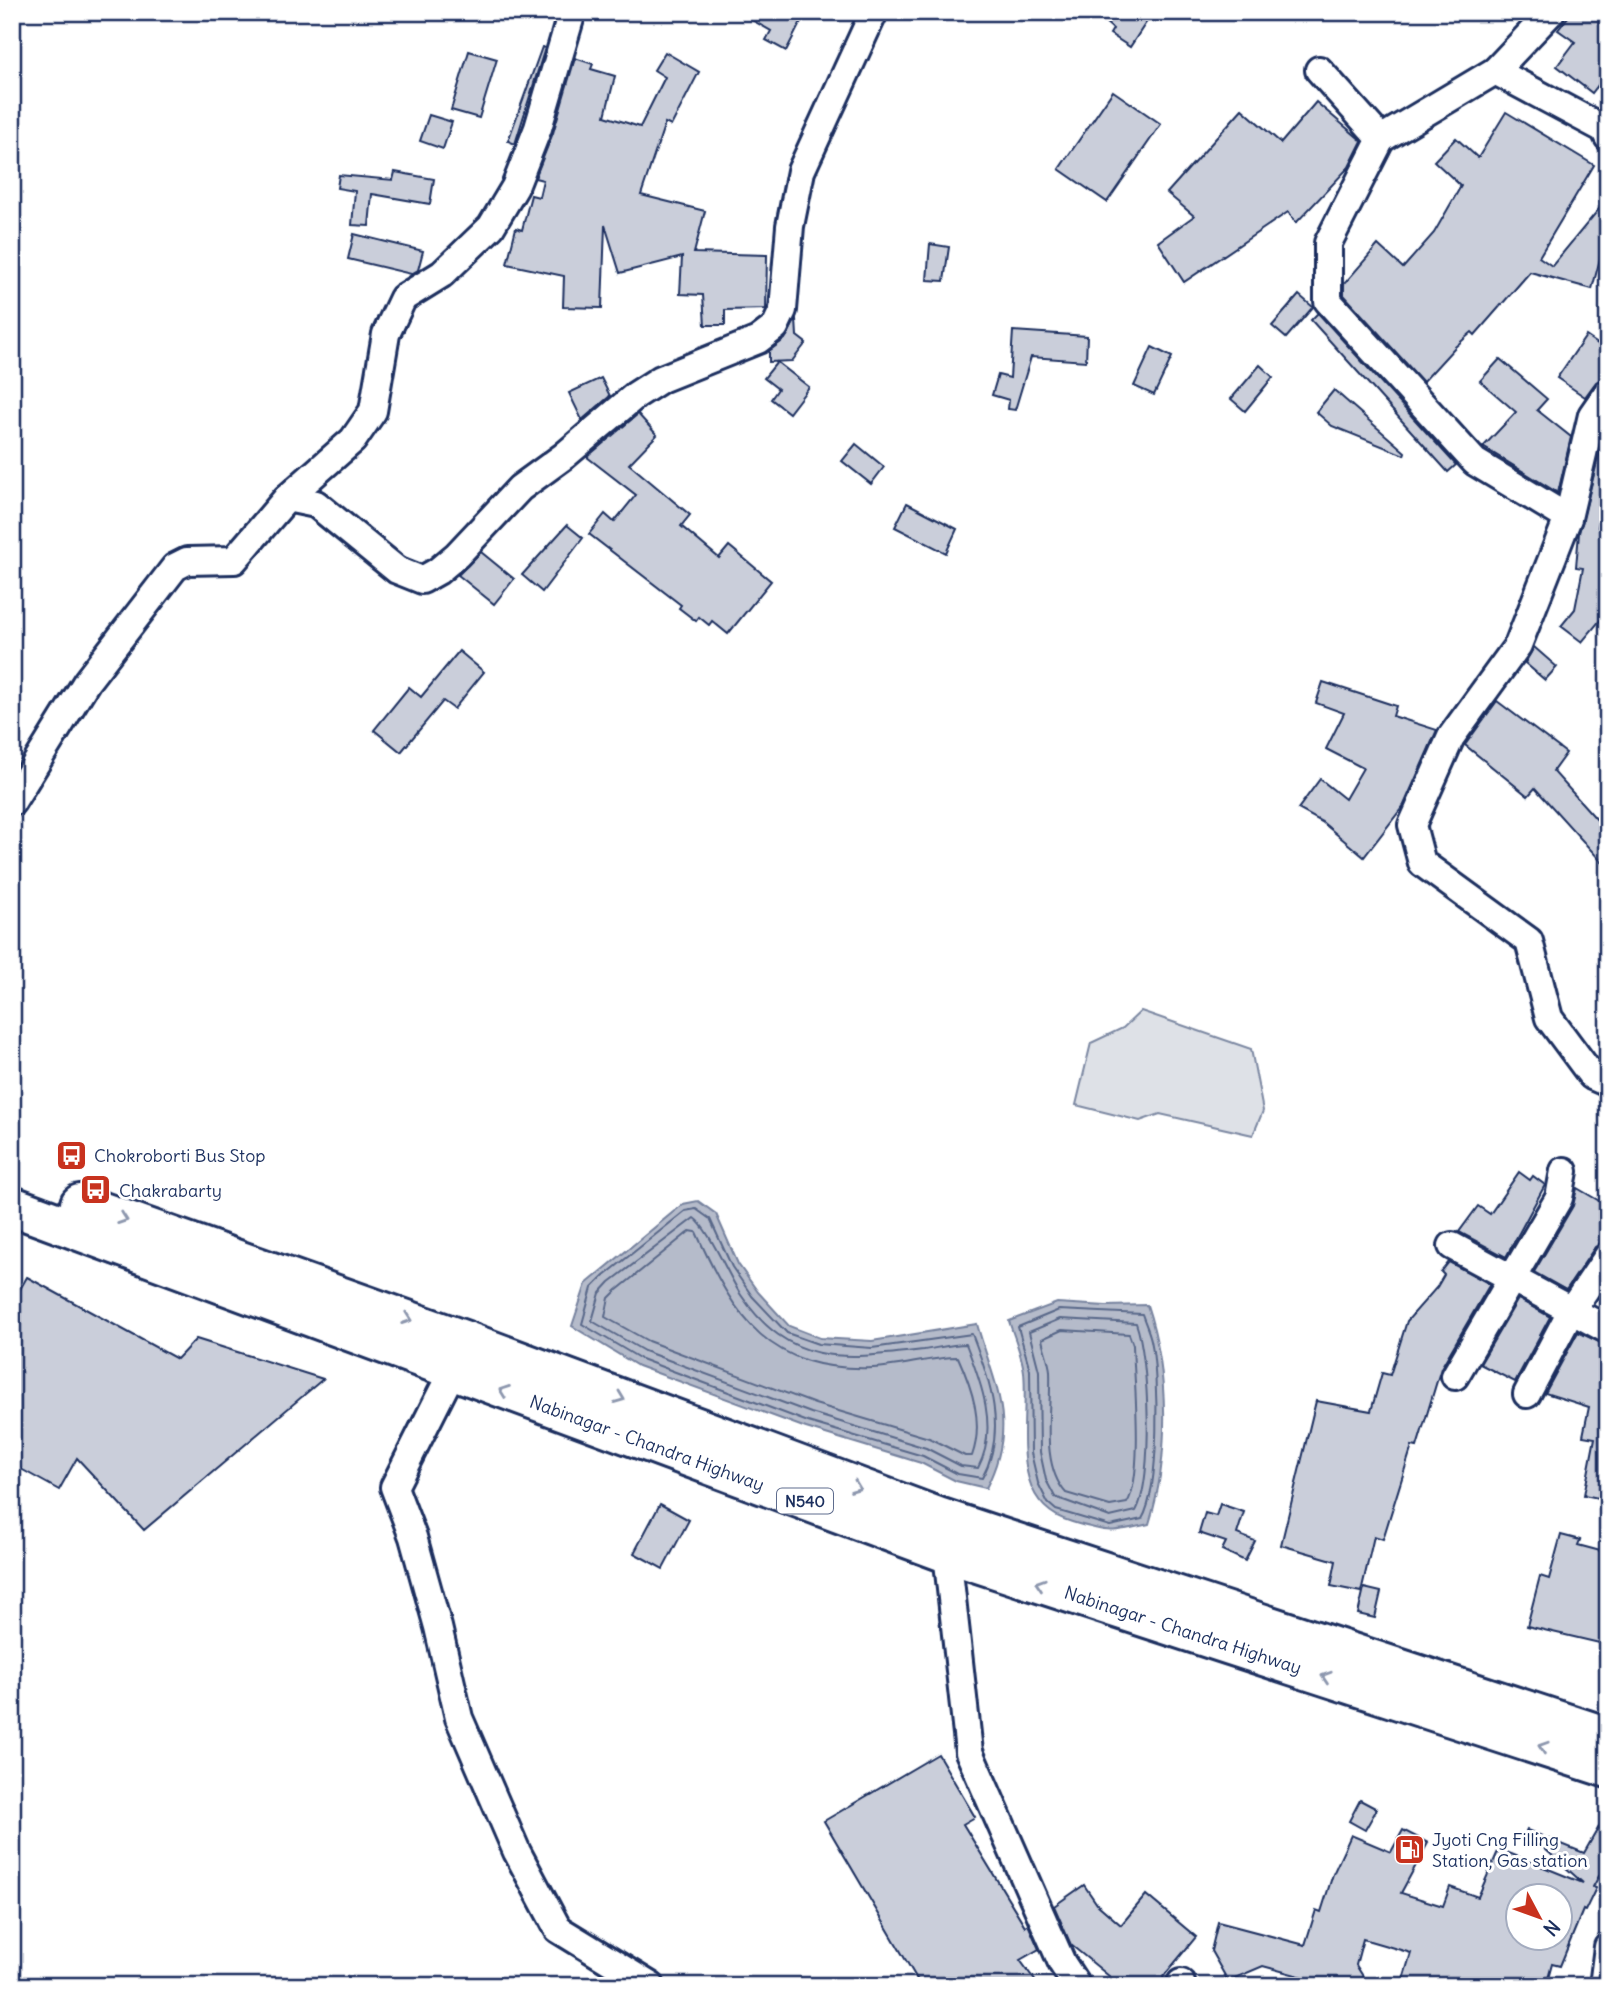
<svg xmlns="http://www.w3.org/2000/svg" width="1620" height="1998" font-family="Delius,sans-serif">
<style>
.green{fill:#dee1e7;stroke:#7c88a2;stroke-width:2}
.water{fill:#b5bbca;stroke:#77839f;stroke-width:2}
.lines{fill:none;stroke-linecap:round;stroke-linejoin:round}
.shore{stroke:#596789;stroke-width:2}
.building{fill:#caceda;stroke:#1b2f5e;stroke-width:2;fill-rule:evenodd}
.street-casing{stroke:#1b2f5e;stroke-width:32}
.highway-casing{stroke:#1b2f5e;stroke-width:44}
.street{stroke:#fff;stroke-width:26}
.highway{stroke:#fff;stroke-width:38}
.oneway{stroke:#8d97ae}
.labels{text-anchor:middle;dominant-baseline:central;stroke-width:6;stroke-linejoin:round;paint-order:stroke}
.shield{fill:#fff;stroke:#5f6d8e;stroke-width:2}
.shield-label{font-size:16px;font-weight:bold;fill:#1b2f5e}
.poi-label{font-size:18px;fill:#1b2f5e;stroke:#fff;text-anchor:start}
.street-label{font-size:18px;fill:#1b2f5e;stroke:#fff}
</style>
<rect width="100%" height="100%" fill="#fff"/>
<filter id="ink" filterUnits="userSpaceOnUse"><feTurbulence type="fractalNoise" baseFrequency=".0143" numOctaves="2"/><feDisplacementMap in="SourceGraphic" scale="14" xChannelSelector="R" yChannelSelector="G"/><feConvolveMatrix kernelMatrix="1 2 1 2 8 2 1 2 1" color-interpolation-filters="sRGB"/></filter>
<g filter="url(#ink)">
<path class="green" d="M 1141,1011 L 1251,1049 L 1263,1111 L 1253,1135 L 1160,1114 L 1140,1121 L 1076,1105 L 1091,1043 L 1123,1028 Z"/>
<g class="water">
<path d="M 698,1201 L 716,1214 L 738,1264 L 758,1292 L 789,1326 L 820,1338 L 872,1341 L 977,1324 C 995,1388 1019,1423 986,1488 L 956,1481 L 921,1463 L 806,1428 L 638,1366 L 572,1326 L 586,1284 L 683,1204 Z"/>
<path d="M 1057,1303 L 1106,1306 L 1147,1305 C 1169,1371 1170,1457 1149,1524 C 1111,1533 1109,1533 1072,1522 C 1006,1503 1029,1424 1024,1372 C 1022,1355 1014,1337 1009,1321 Z"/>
</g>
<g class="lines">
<g class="shore">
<path d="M 696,1209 L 710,1219 L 732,1267 L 752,1296 L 787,1333 L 818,1344 L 872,1348 L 972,1334 C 990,1380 1008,1431 982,1478 L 958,1474 L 923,1456 L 808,1422 L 641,1359 L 582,1324 L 592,1288 L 604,1276 L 685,1211 Z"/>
<path d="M 694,1218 C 708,1227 729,1277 741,1295 C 790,1368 846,1359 924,1350 C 937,1348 953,1344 966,1344 C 981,1382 999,1429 978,1468 L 961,1466 L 926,1448 L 811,1413 L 644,1351 L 592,1321 L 600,1293 L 610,1282 Z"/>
<path d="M 690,1231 L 696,1232 C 735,1319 769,1372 873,1368 C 901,1367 930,1357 958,1357 C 972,1388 984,1423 972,1456 L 965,1456 L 929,1438 L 815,1404 L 648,1341 L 605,1317 L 609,1298 L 617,1290 Z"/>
<path d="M 1059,1310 L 1142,1314 C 1145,1323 1149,1331 1151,1340 C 1159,1375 1160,1489 1142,1519 L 1110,1526 L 1056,1510 L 1048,1503 L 1038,1483 L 1031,1453 L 1030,1370 L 1018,1327 Z"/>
<path d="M 1060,1319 L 1136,1323 C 1149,1359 1154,1479 1136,1511 L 1110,1517 L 1055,1497 L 1046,1480 L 1040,1452 L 1039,1371 L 1029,1332 Z"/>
<path d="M 1062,1330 L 1129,1334 L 1133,1345 C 1134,1379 1144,1476 1127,1503 L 1110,1506 L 1066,1493 C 1039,1463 1052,1408 1050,1371 C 1049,1360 1044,1350 1042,1339 Z"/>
</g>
</g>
<g class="building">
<path d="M 738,12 L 806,12 L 786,51 L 766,40 L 771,31 Z"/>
<path d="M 1094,12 L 1153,12 L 1130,47 L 1110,34 L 1113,29 Z"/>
<path d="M 1572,12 L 1600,12 L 1608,18 L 1608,72 L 1592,93 L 1557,66 L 1575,42 L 1558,30 Z"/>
<path d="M 542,47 L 545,48 L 515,144 L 508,141 Z"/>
<path d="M 469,51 L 497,59 L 479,118 L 451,110 Z"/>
<path d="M 665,52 L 699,72 L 671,126 L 665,123 L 641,195 L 705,211 L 694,253 L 767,255 L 766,309 L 725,310 L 725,325 L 705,325 L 703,295 L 680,294 L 682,257 L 620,273 L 605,225 L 602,308 L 563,307 L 564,276 L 507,264 L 516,228 L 522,230 L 531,195 L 539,197 L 543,180 L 535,178 L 553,133 L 575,58 L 593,64 L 591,69 L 615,76 L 605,116 L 640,127 L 665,77 L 654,70 Z"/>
<path d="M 1113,91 L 1161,124 L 1107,202 L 1059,169 Z"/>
<path d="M 1316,102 L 1362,141 L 1349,167 L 1296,223 L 1288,212 L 1184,282 L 1158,242 L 1194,216 L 1167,193 L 1242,109 L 1281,143 Z"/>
<path d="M 1506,112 L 1594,165 L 1539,257 L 1552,266 L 1608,198 L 1608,229 L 1592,289 L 1530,272 L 1475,335 L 1472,332 L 1455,347 L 1423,382 L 1344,295 L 1344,284 L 1378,245 L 1403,268 L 1434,233 L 1461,186 L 1434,161 L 1456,138 L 1478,158 Z"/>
<path d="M 429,115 L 452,122 L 443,149 L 420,141 Z"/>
<path d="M 395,172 L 434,179 L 430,204 L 372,194 L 369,226 L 352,225 L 355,191 L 337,188 L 339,175 L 393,180 Z"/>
<path d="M 354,234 L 423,251 L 418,270 L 411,274 L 348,259 Z"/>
<path d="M 930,244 L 949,247 L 944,281 L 927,280 Z"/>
<path d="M 1299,295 L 1313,307 L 1286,338 L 1272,326 Z"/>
<path d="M 1318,313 L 1456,465 L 1448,472 L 1311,320 Z"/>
<path d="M 796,319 L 797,336 L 806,343 L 792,361 L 769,362 L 769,351 L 785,339 Z"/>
<path d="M 1013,331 L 1087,336 L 1086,361 L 1031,357 L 1015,410 L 1008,409 L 1009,400 L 992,395 L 998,375 L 1010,378 Z"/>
<path d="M 1586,336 L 1608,351 L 1608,376 L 1596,382 L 1585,397 L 1557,378 Z"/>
<path d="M 1152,347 L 1172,357 L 1154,395 L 1134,386 Z"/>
<path d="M 1500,359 L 1547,399 L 1537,410 L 1571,437 L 1558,493 L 1483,447 L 1516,412 L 1480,381 Z"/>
<path d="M 777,362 L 809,387 L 789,413 L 771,399 L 778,389 L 764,378 Z"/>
<path d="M 1260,365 L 1273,377 L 1245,411 L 1231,399 Z"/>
<path d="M 601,378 L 610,396 L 582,420 L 569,393 Z"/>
<path d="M 1334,390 L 1405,452 L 1404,455 L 1332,426 L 1316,412 Z"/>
<path d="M 638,414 L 657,435 L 629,464 L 690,515 L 681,526 L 719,558 L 729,546 L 771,581 L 728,634 L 712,621 L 709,625 L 699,617 L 696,621 L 679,608 L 681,605 L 589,534 L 605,514 L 614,522 L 636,495 L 587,457 Z"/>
<path d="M 1608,420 L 1608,481 L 1598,527 L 1608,529 L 1608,611 L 1582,642 L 1561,626 L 1575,609 L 1583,568 L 1576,567 L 1579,533 Z"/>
<path d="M 856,444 L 884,467 L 871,484 L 842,461 Z"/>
<path d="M 907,503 L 957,529 L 946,553 L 895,527 Z"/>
<path d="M 567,525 L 583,538 L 542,592 L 522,575 Z"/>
<path d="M 481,552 L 514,579 L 494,604 L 458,575 Z"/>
<path d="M 1534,647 L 1557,667 L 1545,680 L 1525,663 Z"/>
<path d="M 459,651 L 484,672 L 454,709 L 443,701 L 401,752 L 374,730 L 409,687 L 421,697 Z"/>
<path d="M 1323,682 L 1396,706 L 1393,716 L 1437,730 L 1404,805 L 1364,857 L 1322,822 L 1298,809 L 1320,779 L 1345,799 L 1363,768 L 1326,749 L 1344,713 L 1316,703 Z"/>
<path d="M 1497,701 L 1566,753 L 1553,771 L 1608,832 L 1608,869 L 1535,788 L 1528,796 L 1465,745 Z"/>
<path d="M 1519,1172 L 1530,1180 L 1533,1176 L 1545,1185 L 1506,1257 L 1459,1232 L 1478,1206 L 1490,1214 Z"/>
<path d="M 1577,1188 L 1608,1206 L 1608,1240 L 1595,1247 L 1566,1290 L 1534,1272 L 1573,1206 Z"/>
<path d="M 1449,1262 L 1490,1284 L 1441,1368 L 1417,1447 L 1412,1446 L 1383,1539 L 1374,1536 L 1361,1592 L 1331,1586 L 1336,1561 L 1281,1545 L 1316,1401 L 1371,1411 L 1382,1373 L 1390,1375 L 1407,1321 L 1437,1287 L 1444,1275 L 1441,1272 Z"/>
<path d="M 27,1277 L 177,1359 L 196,1339 L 323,1379 L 144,1530 L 77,1458 L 59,1490 L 12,1464 L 12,1286 L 19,1291 Z"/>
<path d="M 1518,1299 L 1550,1317 L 1515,1382 L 1480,1364 Z"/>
<path d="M 1578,1332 L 1608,1346 L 1608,1500 L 1584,1495 L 1595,1438 L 1583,1436 L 1589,1407 L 1545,1393 Z"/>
<path d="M 660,1504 L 689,1520 L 663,1569 L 634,1553 Z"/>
<path d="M 1220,1504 L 1244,1512 L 1237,1534 L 1255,1541 L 1245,1561 L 1222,1550 L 1226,1542 L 1199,1533 L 1205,1513 L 1216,1516 Z"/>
<path d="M 1561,1535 L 1580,1540 L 1578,1545 L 1608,1553 L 1608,1645 L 1527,1626 L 1540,1576 L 1549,1579 Z"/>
<path d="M 1364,1588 L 1381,1592 L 1375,1618 L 1358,1614 Z"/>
<path d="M 938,1754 L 975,1817 L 963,1824 L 1025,1926 L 1028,1924 L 1039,1949 L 1020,1960 L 1039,1986 L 921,1986 L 824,1821 Z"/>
<path d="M 1360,1800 L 1377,1809 L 1365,1830 L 1349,1821 Z"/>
<path d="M 1608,1811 L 1608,1860 L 1593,1887 L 1596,1888 L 1585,1911 L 1583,1910 L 1560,1966 L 1552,1964 L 1546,1986 L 1401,1986 L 1411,1953 L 1363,1939 L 1356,1965 L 1369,1986 L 1336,1986 L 1263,1966 L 1228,1981 L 1211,1951 L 1218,1922 L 1305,1945 L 1316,1910 L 1321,1912 L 1333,1874 L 1351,1835 L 1391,1852 L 1403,1830 L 1428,1843 L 1401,1893 L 1443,1906 L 1450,1887 L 1478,1897 L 1499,1849 L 1583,1883 L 1526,1832 L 1527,1830 L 1584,1853 ZM 1518,1896 L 1560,1896 L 1560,1938 L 1518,1938 Z"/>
<path d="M 1084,1885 L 1097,1904 L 1121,1925 L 1146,1895 L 1196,1937 L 1163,1977 L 1166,1986 L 1121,1986 L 1071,1945 L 1054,1906 Z"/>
</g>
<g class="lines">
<defs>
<g id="street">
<path d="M 1319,70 L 1381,139 L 1328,243 L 1328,301 L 1475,462 L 1568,518 L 1518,645 L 1451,737 L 1412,825 L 1422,863 L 1529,941 L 1549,1018 L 1592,1076 L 1608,1083"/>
<path d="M 1495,71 L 1604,129 L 1608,137"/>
<path d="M 1381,139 L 1495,71 L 1551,12"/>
<path d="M 287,498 L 316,504 L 397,570 L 422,580 L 438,571 L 457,555 L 520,488 L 564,456 L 636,395 L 661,379 L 758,340 L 775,327 L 783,310 L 790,226 L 801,171 L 874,12"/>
<path d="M 1568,518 L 1592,415 L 1608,392"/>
<path d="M 12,802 L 87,681 L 175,567 L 187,561 L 234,560 L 287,498 L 353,440 L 373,411 L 386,334 L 403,298 L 442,274 L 491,227 L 515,187 L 538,128 L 572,12"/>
<path d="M 1452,1246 L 1608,1330"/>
<path d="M 452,1372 L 394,1487 L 413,1537 L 438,1627 L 459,1718 L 517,1852 L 558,1929 L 651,1986"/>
<path d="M 1455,1376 L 1559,1198 L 1564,1171"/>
<path d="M 1527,1394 L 1571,1311 L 1608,1256"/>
<path d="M 947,1553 L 969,1752 L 1062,1963 L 1077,1986"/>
<path d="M 1181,1983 L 1182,1986"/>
<path d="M 1603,1986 L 1608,1947"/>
</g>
<g id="highway">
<path d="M 80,1204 L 466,1341 L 938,1517 L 1608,1737"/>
<path d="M 12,1206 L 947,1553 L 1608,1768"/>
</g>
</defs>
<use href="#street" class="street-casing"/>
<use href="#highway" class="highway-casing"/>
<use href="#street" class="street"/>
<use href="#highway" class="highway"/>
</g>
<defs><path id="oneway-chevron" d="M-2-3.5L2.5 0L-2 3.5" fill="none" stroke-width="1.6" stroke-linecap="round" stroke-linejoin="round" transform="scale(1.75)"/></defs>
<g class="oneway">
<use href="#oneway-chevron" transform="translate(123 1219) rotate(19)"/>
<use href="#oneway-chevron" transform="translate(407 1319) rotate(19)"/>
<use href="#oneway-chevron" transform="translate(504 1391) rotate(-160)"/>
<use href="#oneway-chevron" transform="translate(620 1398) rotate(21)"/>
<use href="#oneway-chevron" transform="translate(856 1487) rotate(21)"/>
<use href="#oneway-chevron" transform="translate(1040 1584) rotate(-162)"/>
<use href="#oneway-chevron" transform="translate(1326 1677) rotate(-162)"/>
<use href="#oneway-chevron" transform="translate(1543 1747) rotate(-162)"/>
</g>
</g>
<defs>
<symbol id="bus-square" viewBox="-11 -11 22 22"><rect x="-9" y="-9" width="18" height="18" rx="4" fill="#c8321e" stroke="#fff"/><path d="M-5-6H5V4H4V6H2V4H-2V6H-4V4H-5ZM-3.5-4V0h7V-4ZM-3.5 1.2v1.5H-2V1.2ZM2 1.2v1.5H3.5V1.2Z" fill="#fff"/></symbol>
<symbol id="fuel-square" viewBox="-11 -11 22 22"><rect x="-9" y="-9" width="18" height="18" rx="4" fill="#c8321e" stroke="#fff"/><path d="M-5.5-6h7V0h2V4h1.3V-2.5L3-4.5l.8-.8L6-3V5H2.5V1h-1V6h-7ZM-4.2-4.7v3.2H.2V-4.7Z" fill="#fff"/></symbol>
</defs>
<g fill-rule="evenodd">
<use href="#bus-square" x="54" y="1138" width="35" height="35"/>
<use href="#bus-square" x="78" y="1172" width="35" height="35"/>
<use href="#fuel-square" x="1392" y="1832" width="35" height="35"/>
</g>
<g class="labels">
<rect class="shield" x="777" y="1488.5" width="56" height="25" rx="5"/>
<g class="shield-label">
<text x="805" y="1501">N540</text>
</g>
<g class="poi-label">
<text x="94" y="1155">Chokroborti Bus Stop</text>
<text x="119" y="1190">Chakrabarty</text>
<text x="1432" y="1839">Jyoti Cng Filling<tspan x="1432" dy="21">Station, Gas station</tspan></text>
</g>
<g class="street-label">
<text transform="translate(647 1443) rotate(20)">Nabinagar - Chandra Highway</text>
<text transform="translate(1183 1630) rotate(18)">Nabinagar - Chandra Highway</text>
</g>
</g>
<rect width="1620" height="1998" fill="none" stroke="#fff" stroke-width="42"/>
<rect x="21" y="21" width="1578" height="1956" fill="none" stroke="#1b2f5e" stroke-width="2.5" filter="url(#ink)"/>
<g transform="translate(1539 1917) rotate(131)"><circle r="33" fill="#ffffff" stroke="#a4acbf" stroke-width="2"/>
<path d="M0-5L12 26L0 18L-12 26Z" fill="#c8321e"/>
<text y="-10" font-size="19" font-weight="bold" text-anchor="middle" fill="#1b2f5e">N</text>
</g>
</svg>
